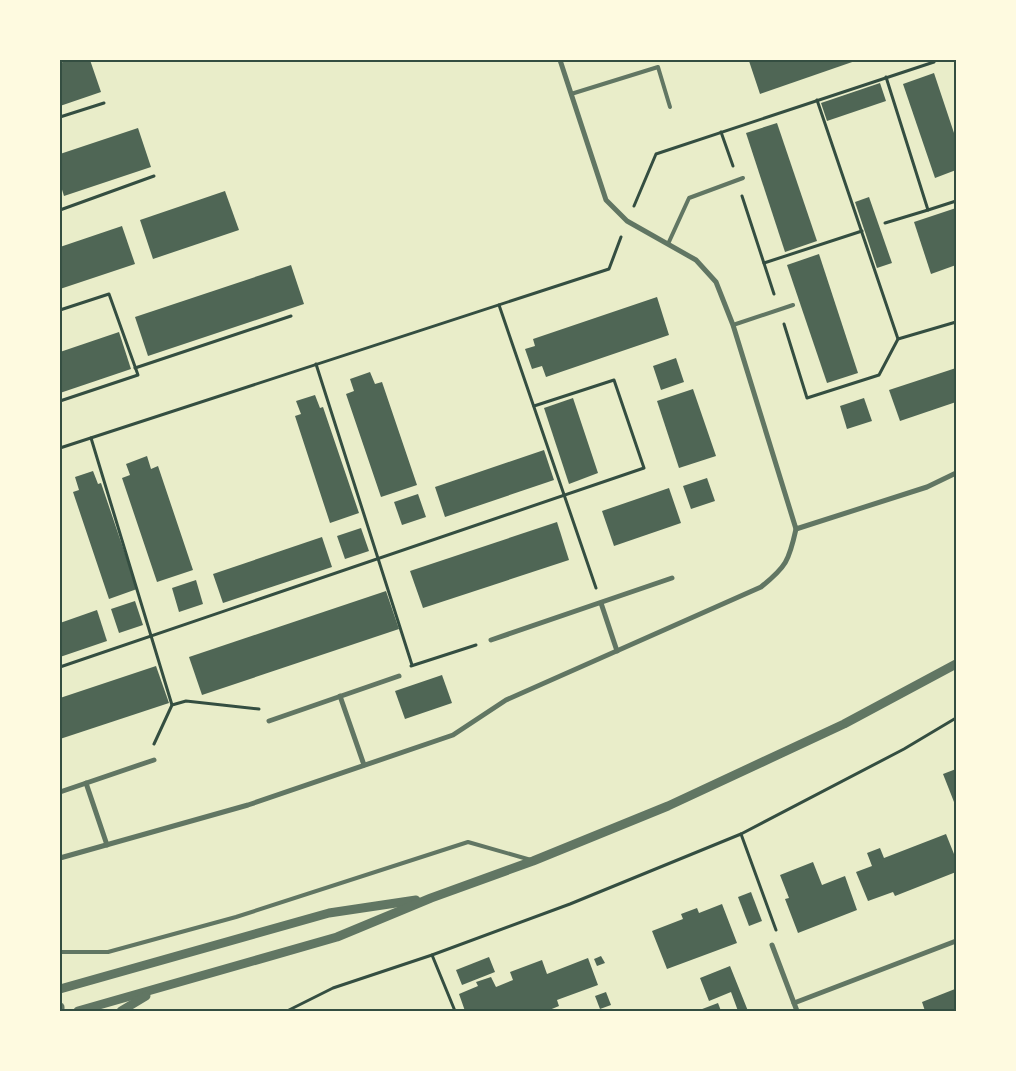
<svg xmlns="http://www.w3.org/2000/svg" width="1016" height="1071" font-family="Mulish,sans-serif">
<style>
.building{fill:#4f6655}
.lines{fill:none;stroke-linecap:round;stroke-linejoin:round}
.path{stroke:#344e41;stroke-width:3}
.service{stroke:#617663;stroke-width:4}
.minor{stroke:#617663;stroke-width:5}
.tertiary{stroke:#617663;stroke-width:9}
.neatline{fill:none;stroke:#344e41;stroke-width:2}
</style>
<rect width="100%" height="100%" fill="#e9edc9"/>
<g class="building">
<path d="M 69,60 L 90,60 L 101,92 L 60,106 L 60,63 Z"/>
<path d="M 752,60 L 858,60 L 760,94 L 749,61 Z"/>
<path d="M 934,73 L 956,139 L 956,170 L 935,178 L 903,84 Z"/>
<path d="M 880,83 L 886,101 L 827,121 L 821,103 Z"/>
<path d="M 777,123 L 817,241 L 785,252 L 746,133 Z"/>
<path d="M 138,128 L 151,167 L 64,196 L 60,183 L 60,154 Z"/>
<path d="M 225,191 L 239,230 L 153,259 L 140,220 Z"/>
<path d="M 869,197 L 892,263 L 877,268 L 855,202 Z"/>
<path d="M 956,208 L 956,265 L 931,274 L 914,222 Z"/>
<path d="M 122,226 L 135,264 L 60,289 L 60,247 Z"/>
<path d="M 819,254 L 858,373 L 827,383 L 787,265 Z"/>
<path d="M 291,265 L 304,304 L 148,356 L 135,317 Z"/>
<path d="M 657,297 L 669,335 L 546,377 L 542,366 L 532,369 L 525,349 L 535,346 L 533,339 Z"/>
<path d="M 119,332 L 131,369 L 60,393 L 60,352 Z"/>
<path d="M 676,358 L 684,382 L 661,390 L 653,366 Z"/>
<path d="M 956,368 L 956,402 L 900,421 L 889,390 Z"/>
<path d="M 370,372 L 375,384 L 382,382 L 417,485 L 381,497 L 346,394 L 354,391 L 350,379 Z"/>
<path d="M 693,389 L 716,456 L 679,468 L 657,401 Z"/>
<path d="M 315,395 L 320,408 L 323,407 L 359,513 L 330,523 L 295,416 L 301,414 L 296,401 Z"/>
<path d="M 573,398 L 598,473 L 569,484 L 544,408 Z"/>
<path d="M 864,398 L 872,421 L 847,429 L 840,406 Z"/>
<path d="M 544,450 L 554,480 L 445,517 L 435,487 Z"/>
<path d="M 147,456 L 151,469 L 158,466 L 193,570 L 157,582 L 122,478 L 130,475 L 126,464 Z"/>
<path d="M 93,471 L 98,484 L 101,483 L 137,589 L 109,599 L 73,492 L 79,490 L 75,477 Z"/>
<path d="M 707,478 L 715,501 L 691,509 L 683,486 Z"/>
<path d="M 669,488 L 681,523 L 614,546 L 602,511 Z"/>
<path d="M 418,494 L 426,517 L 402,525 L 394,502 Z"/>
<path d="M 557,522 L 569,560 L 423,608 L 410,571 Z"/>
<path d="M 361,528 L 369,551 L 345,559 L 337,536 Z"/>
<path d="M 322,537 L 332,567 L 223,603 L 213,574 Z"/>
<path d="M 196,580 L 203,604 L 179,612 L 172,588 Z"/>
<path d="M 386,591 L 399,629 L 202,695 L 189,657 Z"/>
<path d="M 135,601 L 143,625 L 119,633 L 111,609 Z"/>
<path d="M 97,610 L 107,641 L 60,657 L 60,623 Z"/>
<path d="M 156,666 L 169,703 L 60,739 L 60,698 Z"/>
<path d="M 442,675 L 452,703 L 405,719 L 395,691 Z"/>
<path d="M 956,769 L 956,807 L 943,774 Z"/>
<path d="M 946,834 L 956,859 L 956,872 L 895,896 L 893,892 L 868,901 L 856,872 L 872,866 L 867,853 L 880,848 L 884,858 Z"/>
<path d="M 813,862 L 822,885 L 845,876 L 857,910 L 798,933 L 785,899 L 789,898 L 780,875 Z"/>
<path d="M 751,892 L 762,921 L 749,926 L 738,897 Z"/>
<path d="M 722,904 L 737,943 L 667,969 L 652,931 L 683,919 L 681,914 L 697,908 L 699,913 Z"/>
<path d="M 601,956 L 605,963 L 597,966 L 594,959 Z"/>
<path d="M 489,957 L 495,972 L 462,985 L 456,970 Z"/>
<path d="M 588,958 L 598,985 L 557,1000 L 559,1006 L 547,1011 L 465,1011 L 459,994 L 478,986 L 476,982 L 491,977 L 496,987 L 513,980 L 510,972 L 542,960 L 547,974 Z"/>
<path d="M 730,966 L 748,1011 L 738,1011 L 731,992 L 709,1001 L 700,978 Z"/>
<path d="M 955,989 L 956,1011 L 925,1011 L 922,1002 Z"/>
<path d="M 606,992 L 611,1005 L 600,1009 L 595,996 Z"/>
<path d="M 718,1003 L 721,1011 L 697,1011 Z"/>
</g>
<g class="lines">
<g class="path">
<path d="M 886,77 L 928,210 L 956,201"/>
<path d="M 817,100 L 898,339"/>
<path d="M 60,117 L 104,103"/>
<path d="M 721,132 L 733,166"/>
<path d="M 742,196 L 774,294"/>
<path d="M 634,206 L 656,154 L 934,62"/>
<path d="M 60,210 L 154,176"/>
<path d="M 885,223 L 928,210"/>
<path d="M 764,263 L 862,231"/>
<path d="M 499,305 L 596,588"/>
<path d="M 60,310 L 109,294 L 138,375 L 60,401"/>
<path d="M 784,324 L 807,398 L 879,375 L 898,339 L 956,322"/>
<path d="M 316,364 L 412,665"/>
<path d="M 135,368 L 291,316"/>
<path d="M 91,438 L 172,705"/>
<path d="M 60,448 L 609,269 L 621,237"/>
<path d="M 411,666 L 476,645"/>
<path d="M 60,667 L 644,468 L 614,380 L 534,406"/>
<path d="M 154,744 L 172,705 L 186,701 L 259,709"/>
<path d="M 741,834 L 776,930"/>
<path d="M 432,955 L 455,1011"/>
<path d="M 287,1011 L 333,988 L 432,955 L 570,904 L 741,834 L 904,749 L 956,718"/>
</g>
<g class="service">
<path d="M 571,94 L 658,67 L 670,107"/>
<path d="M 668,244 L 689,198 L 743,178"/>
<path d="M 733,325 L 793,305"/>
<path d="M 60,952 L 108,952 L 236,917 L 468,842 L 531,860"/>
</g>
<g class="minor">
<path d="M 560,60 L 606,200 L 627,221 L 696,260 L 716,282 L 733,325 L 796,529 L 927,487 L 956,473"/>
<path d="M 601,603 L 617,651"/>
<path d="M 491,640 L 672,578"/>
<path d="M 340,696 L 364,765"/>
<path d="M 269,721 L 399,676"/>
<path d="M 86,783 L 107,845"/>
<path d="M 60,792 L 154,760"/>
<path d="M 60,858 L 248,805 L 453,735 L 506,700 L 761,587 C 786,567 789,561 796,529"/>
<path d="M 772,945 L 797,1011"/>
<path d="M 794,1003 L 956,941"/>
</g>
<g class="tertiary">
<path d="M 60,989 L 329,913 L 416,900"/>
<path d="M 60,1007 L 60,1011"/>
<path d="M 78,1011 L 337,937 L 431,898 L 533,861 L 668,806 L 844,724 L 956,664"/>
<path d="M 121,1011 L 146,996"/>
</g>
</g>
<rect width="1016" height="1071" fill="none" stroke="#fefae0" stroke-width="122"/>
<rect x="61" y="61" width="894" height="949" class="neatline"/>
</svg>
